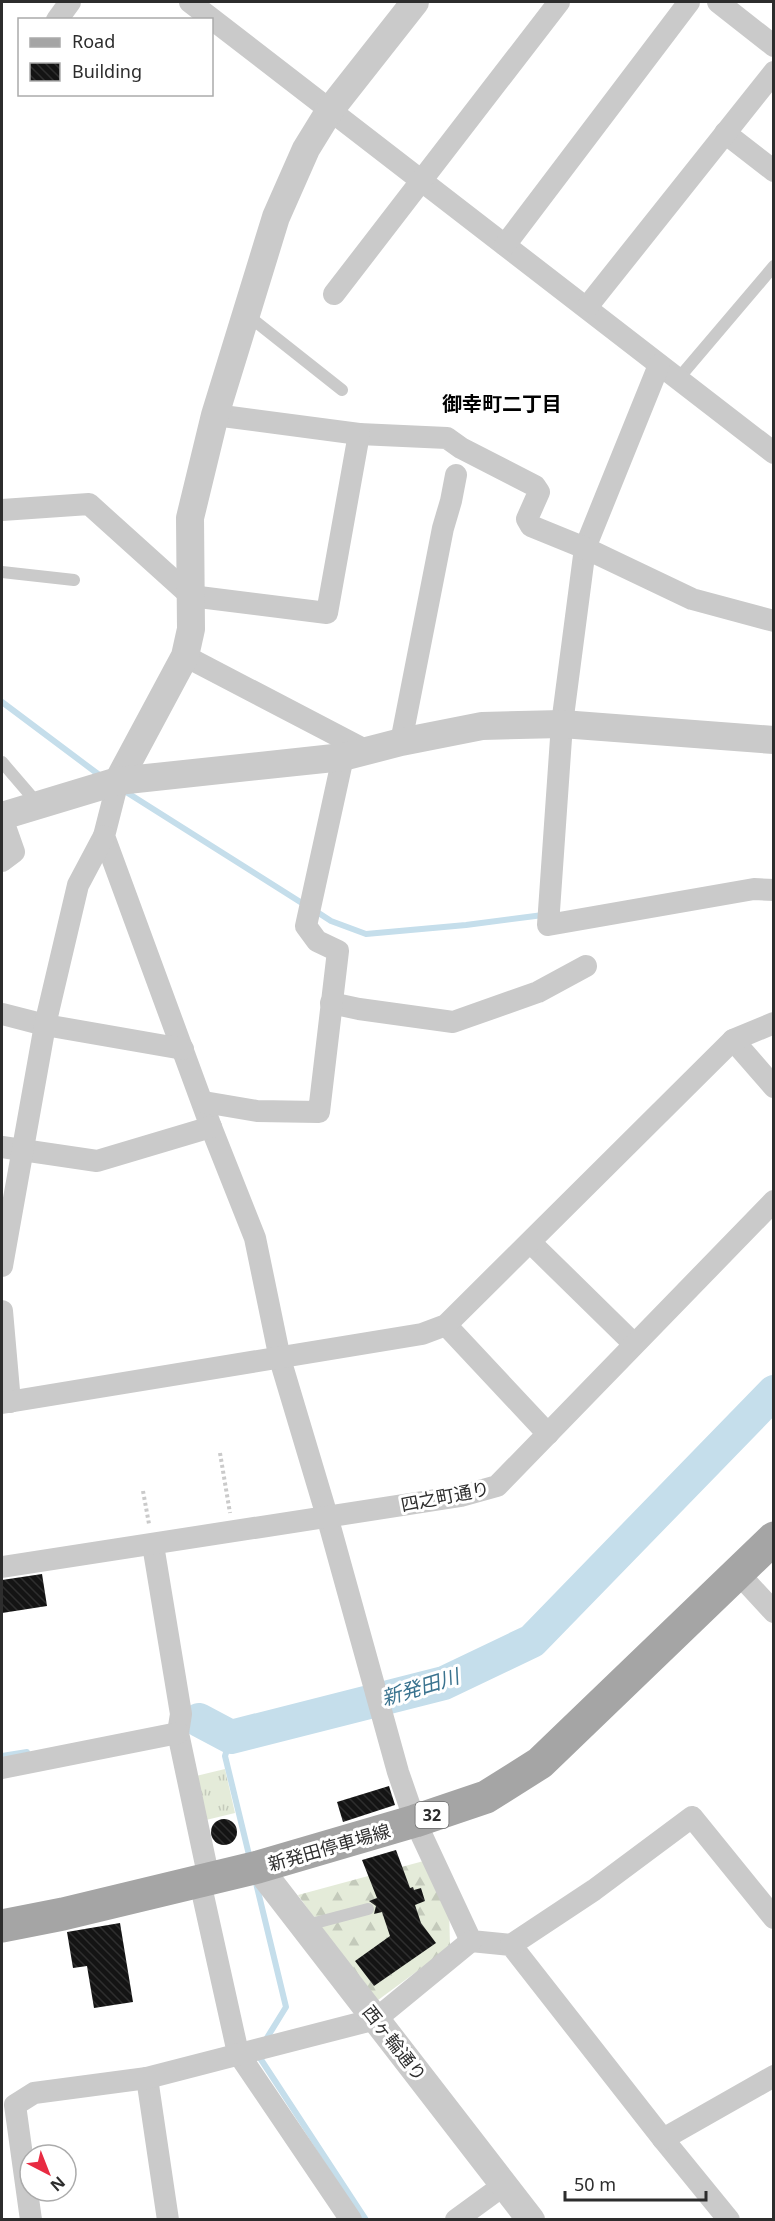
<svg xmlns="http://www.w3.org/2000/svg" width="775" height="2221" font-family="'Noto Sans','Noto Sans JP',sans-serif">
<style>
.forest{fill:url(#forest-firs)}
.park{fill:url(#park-tufts)}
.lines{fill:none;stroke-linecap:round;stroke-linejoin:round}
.stream{stroke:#c5deeb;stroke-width:6}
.river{stroke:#c5deeb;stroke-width:34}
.building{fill:url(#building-back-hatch)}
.path{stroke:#cacaca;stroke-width:4;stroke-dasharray:3 3;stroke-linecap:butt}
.service{stroke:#cacaca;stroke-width:12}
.minor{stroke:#cacaca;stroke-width:22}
.tertiary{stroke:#cacaca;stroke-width:28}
.primary{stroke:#a5a5a5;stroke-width:33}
.labels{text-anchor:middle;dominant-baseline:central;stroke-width:6;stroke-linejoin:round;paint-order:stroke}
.shield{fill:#fff;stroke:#6c6c6c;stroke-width:1.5}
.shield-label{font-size:16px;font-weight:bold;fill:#2d2d2d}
.street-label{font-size:18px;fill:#2d2d2d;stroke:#fff}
.neighbourhood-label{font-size:20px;font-weight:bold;fill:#000;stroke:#fff}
.water-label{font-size:20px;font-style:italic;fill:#3a738f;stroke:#fff}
</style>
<defs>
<pattern id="forest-firs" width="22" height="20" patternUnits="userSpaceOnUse" patternTransform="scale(1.5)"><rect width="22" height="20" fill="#e4ebd9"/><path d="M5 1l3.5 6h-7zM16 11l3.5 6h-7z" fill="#c4cabb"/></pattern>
<pattern id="park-tufts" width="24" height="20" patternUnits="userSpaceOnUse" patternTransform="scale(1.5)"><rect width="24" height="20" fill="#e4ebd9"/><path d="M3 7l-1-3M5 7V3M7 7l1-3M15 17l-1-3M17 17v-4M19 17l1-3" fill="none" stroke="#c4cabb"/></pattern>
<pattern id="building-back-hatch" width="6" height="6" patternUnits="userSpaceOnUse" patternTransform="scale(1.5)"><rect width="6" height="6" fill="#141414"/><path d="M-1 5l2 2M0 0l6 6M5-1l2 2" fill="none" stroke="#2e2e2e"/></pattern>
</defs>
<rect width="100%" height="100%" fill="#fff"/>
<path class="forest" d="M 431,1859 L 449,1905 L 450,1947 L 374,2003 L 298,1895 Z"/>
<path class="park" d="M 225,1769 L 235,1813 L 206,1820 L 196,1776 Z"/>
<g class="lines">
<g class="stream">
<path d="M 2,702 L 102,777"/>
<path d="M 123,790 L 305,905"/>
<path d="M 314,910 L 331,921 L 366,934 L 466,925 L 543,915"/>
<path d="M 185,1723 L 199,1720"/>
<path d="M 231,1737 L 225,1756 L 250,1859"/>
<path d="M 2,1756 L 27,1752"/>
<path d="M 256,1883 L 286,2007 L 265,2041"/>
<path d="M 258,2055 L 366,2220"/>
</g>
<path class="river" d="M 199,1720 L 231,1737 L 444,1683 L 532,1641 L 774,1392"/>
</g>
<g class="building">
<path d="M 42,1574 L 47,1606 L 2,1613 L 2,1580 Z"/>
<path d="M 389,1786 L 395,1805 L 343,1822 L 337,1802 Z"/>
<circle cx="224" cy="1832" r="13"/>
<path d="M 396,1850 L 410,1888 L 413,1887 L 414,1890 L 421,1888 L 425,1901 L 415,1905 L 421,1923 L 436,1943 L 374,1986 L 355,1961 L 390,1936 L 382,1912 L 374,1914 L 376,1906 L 369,1901 L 377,1898 L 362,1860 Z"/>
<path d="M 120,1923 L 133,2002 L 94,2008 L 87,1966 L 73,1968 L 67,1932 Z"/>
</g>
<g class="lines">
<g class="path">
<path d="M 220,1453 L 230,1513"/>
<path d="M 143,1491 L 149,1524"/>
</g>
<g class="service">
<path d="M 246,314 L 342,390"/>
<path d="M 678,379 L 774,266"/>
<path d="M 2,572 L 74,580"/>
<path d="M 2,762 L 38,804"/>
<path d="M 315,1923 L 368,1909"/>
</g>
<g class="minor">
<path d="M 190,2 L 774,453"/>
<path d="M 718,2 L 774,46"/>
<path d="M 57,20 L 70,2"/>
<path d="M 725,133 L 774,171"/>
<path d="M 505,245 L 689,2"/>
<path d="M 334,294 L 559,2"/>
<path d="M 587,307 L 774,72"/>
<path d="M 659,365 L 585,548 L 562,724 L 548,925 L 754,889 L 774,890"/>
<path d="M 359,434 L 447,438 L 461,448 L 535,486 L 539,492 L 527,519 L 531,526 L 585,548 L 692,599 L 774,621"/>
<path d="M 2,510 L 89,504 L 191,596 L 327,613 L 359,434 L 215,415"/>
<path d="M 185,656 L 367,751"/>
<path d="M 401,742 L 443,528 L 451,501 L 456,475"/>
<path d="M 118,781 L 104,836 L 211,1127 L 255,1238 L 280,1359 L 327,1516 L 398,1772 L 415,1821 L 471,1941 L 511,1945 L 663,2139 L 729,2220"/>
<path d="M 2,818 L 14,852 L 2,861"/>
<path d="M 331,1003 L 359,1009 L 453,1022 L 538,992 L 586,966"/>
<path d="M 2,1014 L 45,1025 L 183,1049"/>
<path d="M 733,1040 L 774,1087"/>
<path d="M 204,1102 L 257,1111 L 319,1112 L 338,951 L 317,941 L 306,926 L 343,757"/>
<path d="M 2,1147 L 97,1161 L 211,1127"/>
<path d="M 531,1243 L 634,1344"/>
<path d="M 2,1266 L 45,1025 L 78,885 L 104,836"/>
<path d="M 2,1311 L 10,1402"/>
<path d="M 446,1325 L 548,1434"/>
<path d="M 2,1403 L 422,1334 L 446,1325 L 733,1040 L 774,1023"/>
<path d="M 153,1545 L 181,1714 L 178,1733 L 209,1879"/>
<path d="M 2,1567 L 461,1496 L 497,1486 L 774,1201"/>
<path d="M 738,1573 L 774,1612"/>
<path d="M 2,1768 L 178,1733"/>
<path d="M 200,1882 L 238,2053 L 351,2220"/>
<path d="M 511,1945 L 594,1890 L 692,1817 L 774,1918"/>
<path d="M 147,2078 L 168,2220"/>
<path d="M 663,2139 L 774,2076"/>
<path d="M 31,2220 L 15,2105 L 34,2093 L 147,2078 L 376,2019 L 471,1941"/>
<path d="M 456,2220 L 504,2185"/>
</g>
<g class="tertiary">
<path d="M 118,781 L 185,656 L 191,629 L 190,518 L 215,415 L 276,217 L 306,149 L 330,110 L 415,2"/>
<path d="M 2,816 L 118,781 L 343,757 L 401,742 L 482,726 L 562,724 L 774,740"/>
<path d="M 258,1867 L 531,2220"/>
</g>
<path class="primary" d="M 2,1926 L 63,1914 L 258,1867 L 415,1821 L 486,1797 L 540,1763 L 774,1538"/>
</g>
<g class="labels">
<rect class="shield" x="415.5" y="1802" width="33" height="26" rx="4.5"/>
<g class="shield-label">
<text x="432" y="1815">32</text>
</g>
<g class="street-label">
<text transform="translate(445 1496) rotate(-11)">四之町通り</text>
<text transform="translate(329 1847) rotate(-16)">新発田停車場線</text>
<text transform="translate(395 2043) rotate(52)">西ヶ輪通り</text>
</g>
<g class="neighbourhood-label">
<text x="502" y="403">御幸町二丁目</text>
</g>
<g class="water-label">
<text transform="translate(420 1687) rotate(-17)">新発田川</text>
</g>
</g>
<rect width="775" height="2221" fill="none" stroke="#2d2d2d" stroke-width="6"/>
<rect x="18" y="18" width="195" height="78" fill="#ffffff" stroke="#ababab" stroke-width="1.5"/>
<rect x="30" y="38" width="30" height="9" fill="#a5a5a5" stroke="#ababab" stroke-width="1.5"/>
<text x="72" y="48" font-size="18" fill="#2d2d2d">Road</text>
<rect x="30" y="63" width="30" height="18" fill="url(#building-back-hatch)" stroke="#ababab" stroke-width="1.5"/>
<text x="72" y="78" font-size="18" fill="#2d2d2d">Building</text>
<g transform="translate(48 2173) rotate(138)"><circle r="28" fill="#ffffff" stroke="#ababab" stroke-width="1.5"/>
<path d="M0-4.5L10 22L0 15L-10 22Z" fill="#e82b42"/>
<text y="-9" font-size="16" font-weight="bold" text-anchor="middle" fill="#2d2d2d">N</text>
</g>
<path d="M565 2191v9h141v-9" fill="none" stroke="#2d2d2d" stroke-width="3"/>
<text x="574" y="2191" font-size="18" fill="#2d2d2d" stroke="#ffffff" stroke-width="4.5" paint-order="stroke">50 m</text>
</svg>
